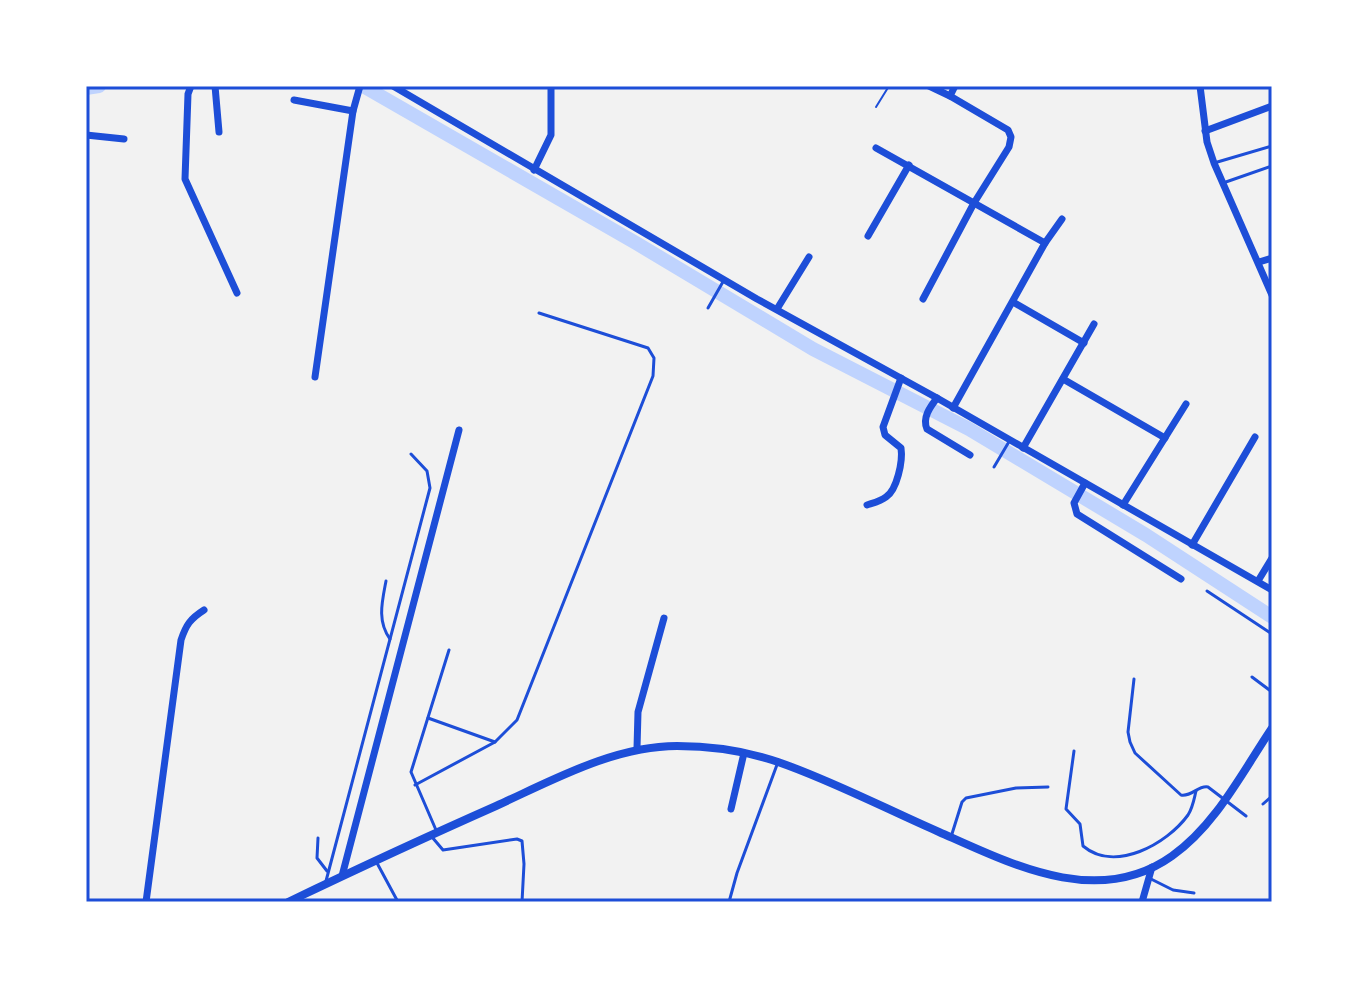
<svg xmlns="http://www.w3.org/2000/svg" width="1358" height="988" font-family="Jost,sans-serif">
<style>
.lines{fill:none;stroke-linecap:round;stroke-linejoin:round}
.canal{stroke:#bfd3fe;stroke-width:14}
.path{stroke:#1d4ed8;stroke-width:2}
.service{stroke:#1d4ed8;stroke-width:3}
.minor{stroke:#1d4ed8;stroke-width:7}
.tertiary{stroke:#1d4ed8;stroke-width:8}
.neatline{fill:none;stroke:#1d4ed8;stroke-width:3}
</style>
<rect width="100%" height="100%" fill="#f2f2f2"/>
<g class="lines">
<g class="canal">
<path d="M 363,86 L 636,243 L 813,349 L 969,429 L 1146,535 L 1272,617"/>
<path d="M 86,88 L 99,86"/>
</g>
<path class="path" d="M 876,107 L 889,86"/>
<g class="service">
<path d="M 1214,163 L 1272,146"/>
<path d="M 1223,183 L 1272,166"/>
<path d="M 708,308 L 724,280"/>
<path d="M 994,467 L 1010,440"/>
<path d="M 386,581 C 382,602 377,621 390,639"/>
<path d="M 1207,591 L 1272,634"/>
<path d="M 1252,677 L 1272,692"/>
<path d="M 1134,679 L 1128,732 L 1130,742 L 1135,753 L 1181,795 C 1192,797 1198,785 1208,787 L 1246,816"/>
<path d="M 428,718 L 495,742"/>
<path d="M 1074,751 L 1066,809 L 1080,824 L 1083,846 C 1115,873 1167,844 1188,815 C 1193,807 1194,799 1196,791"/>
<path d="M 415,785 L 495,742 L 517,720 L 653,376 L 654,358 L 648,348 L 539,313"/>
<path d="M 1263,804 L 1272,796"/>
<path d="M 436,830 L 411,772 L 449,650"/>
<path d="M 432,837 L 443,850 L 517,839 L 522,841 L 524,864 L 522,902"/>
<path d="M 951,837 L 962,802 L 966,798 L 1016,788 L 1048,787"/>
<path d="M 318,838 L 317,858 L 327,871"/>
<path d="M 377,863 L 398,902"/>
<path d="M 1149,878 L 1173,890 L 1194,893"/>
<path d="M 326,881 L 430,488 L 427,471 L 411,454"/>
<path d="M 729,902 L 737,873 L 778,762"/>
</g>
<g class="minor">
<path d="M 191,86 L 188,94 L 185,179 L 237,293"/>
<path d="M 215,86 L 219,132"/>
<path d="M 393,86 L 757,299 L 937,398 L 1272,590"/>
<path d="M 929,86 L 950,96"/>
<path d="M 1200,86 L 1207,142 L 1214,163 L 1272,295"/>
<path d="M 294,100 L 353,111"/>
<path d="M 1205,131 L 1272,106"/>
<path d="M 86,135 L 124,139"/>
<path d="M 876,148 L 1045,243"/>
<path d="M 534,170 L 551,135 L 551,86"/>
<path d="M 868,236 L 909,165"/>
<path d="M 1259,262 L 1272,258"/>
<path d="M 923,299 L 974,203 L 1009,147 L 1011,137 L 1008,130 L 950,96 L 955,86"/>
<path d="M 1013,302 L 1084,343"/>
<path d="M 777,309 L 809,257"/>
<path d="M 315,377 L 353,111 L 360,86"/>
<path d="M 1063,379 L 1165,438"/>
<path d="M 937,398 C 930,407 922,418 927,429 L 970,455"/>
<path d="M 953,408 L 1045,243 L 1062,219"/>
<path d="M 1023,448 L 1094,324"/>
<path d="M 1085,483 L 1074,503 L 1077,514 L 1181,579"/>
<path d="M 867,505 C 873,503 881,501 886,497 C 897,490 903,461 901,448 L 885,435 L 883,427 L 901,378"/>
<path d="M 1123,505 L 1186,404"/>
<path d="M 1192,545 L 1255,437"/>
<path d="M 1258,581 L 1272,558"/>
<path d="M 637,748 L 638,712 L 664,618"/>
<path d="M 731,809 L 744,753"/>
<path d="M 342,876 L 459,430"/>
<path d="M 146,902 L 181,640 C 186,625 190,619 204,610"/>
<path d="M 1142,902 L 1152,867"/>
</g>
<path class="tertiary" d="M 288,902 C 357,869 426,837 496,806 C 553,780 614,746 677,746 C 711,746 746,751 778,762 C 833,781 886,809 939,832 C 1011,864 1098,909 1172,856 C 1216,825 1243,771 1272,728"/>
</g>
<rect width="1358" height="988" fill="none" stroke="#ffffff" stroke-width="176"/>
<rect x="88" y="88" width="1182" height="812" class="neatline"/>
</svg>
